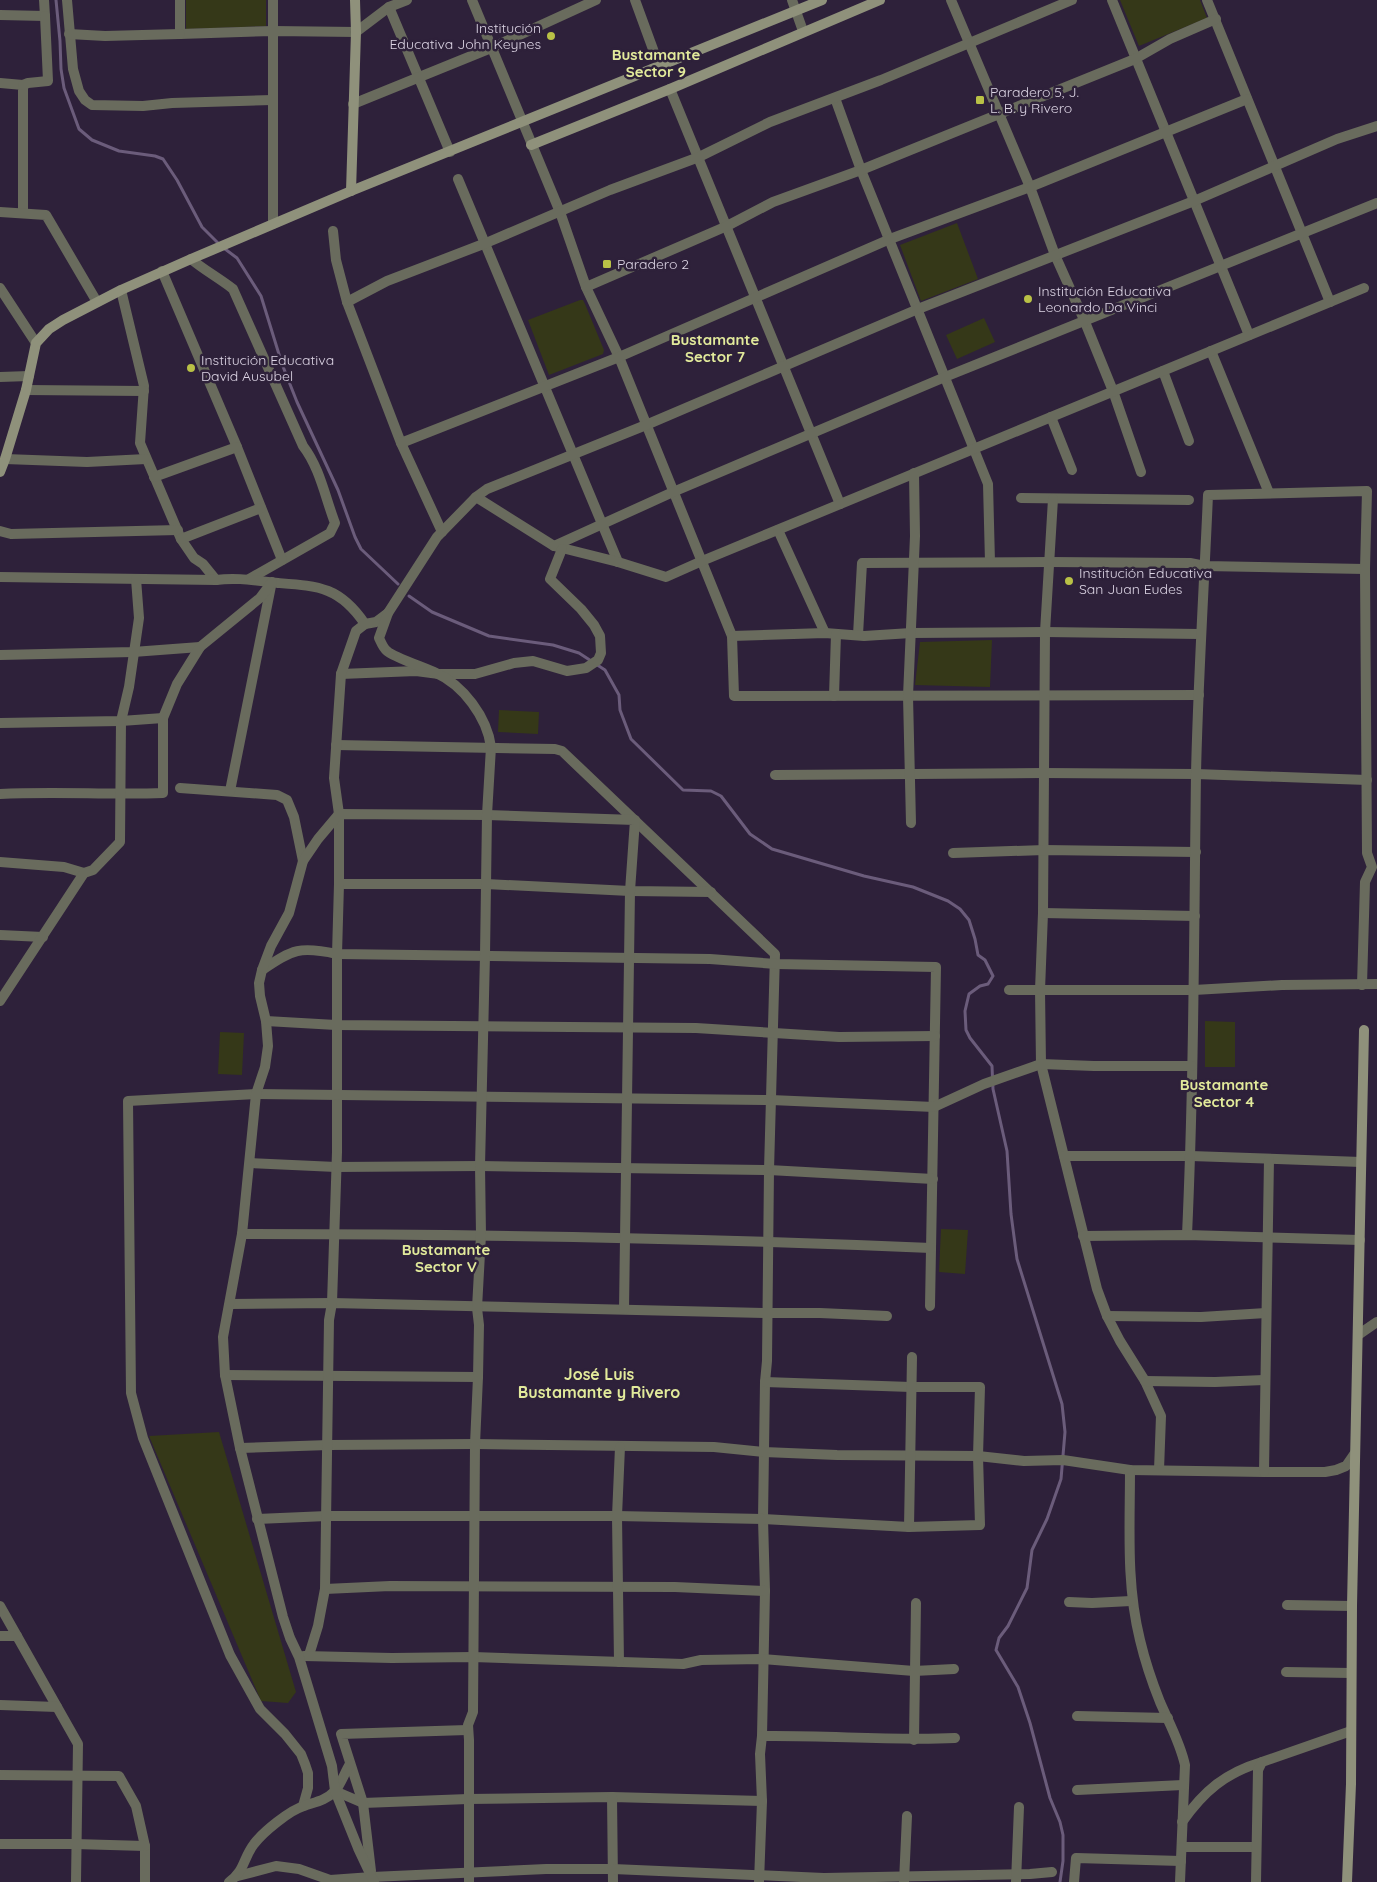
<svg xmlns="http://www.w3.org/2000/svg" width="1377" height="1882" font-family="Quicksand,sans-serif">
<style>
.green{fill:#353818}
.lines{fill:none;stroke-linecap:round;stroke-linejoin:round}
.stream{stroke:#6b5c7b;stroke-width:3}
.street{stroke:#696b5d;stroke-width:10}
.secondary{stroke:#8f917b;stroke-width:10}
.poi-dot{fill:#b9c146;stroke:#2e213a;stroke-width:2}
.labels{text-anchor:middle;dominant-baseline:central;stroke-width:5;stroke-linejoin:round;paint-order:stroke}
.poi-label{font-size:14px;fill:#dcd4e4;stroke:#2e213a;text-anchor:start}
.neighbourhood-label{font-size:15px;font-weight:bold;fill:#e2ea9b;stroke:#2e213a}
.quarter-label{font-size:16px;font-weight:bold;fill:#e2ea9b;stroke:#2e213a}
</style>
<rect width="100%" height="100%" fill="#2e213a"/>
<g class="green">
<path d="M 186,0 L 266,0 L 266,26 L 186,29 Z"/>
<path d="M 1120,0 L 1200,0 L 1207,18 L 1139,46 Z"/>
<path d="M 957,223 L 978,279 L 921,301 L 900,245 Z"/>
<path d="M 580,300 L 583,300 L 585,304 L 604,350 L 603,354 L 549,375 L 528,320 Z"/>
<path d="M 984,318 L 995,342 L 957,359 L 946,335 Z"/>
<path d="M 992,640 L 990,687 L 915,685 L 920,642 Z"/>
<path d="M 499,710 L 539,712 L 538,734 L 498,732 Z"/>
<path d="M 1205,1021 L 1235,1022 L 1235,1067 L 1205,1067 Z"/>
<path d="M 220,1032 L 244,1033 L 242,1075 L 218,1074 Z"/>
<path d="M 941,1229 L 968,1230 L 965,1274 L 939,1272 Z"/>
<path d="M 219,1432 L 296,1692 L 288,1703 L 261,1701 L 149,1436 Z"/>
</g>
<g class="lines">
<g class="stream">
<path d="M 56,0 L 60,41 L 61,69 L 64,88 L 79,129 L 92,140 L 119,151 L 155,156 L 163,159 L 177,180 L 202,227 L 221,246 L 237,258 L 261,296 L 282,364 L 297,402 L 338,490 L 355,537 L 361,549 L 398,584"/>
<path d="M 409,596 L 432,612 L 489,636 L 553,645 L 579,653 L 605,670 L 619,695 L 620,710 L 631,739 L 683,790 L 711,791 L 721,796 L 750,834 L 772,849 L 864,876 L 913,887 L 948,901 L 960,909 L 969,920 L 975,939 L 978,955 L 985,960 L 993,976 L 988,984 L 980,986 L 969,994 L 965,1011 L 966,1030 L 970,1038 L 992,1066 L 993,1089 L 1007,1151 L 1011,1214 L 1017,1259 L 1062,1404 L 1065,1432 L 1061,1479 L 1047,1519 L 1032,1550 L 1027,1588 L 1008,1626 L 999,1638 L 996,1650 L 1018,1687 L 1030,1723 L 1050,1798 L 1060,1822 L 1063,1835 L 1063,1861 L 1060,1882"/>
</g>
<g class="street">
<path d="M 67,0 L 73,69 L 79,91 L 85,100 L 92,105 L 143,106 L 172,103 L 272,100"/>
<path d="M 180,0 L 180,34 L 273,31 L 356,32 L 389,7 L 407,0"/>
<path d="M 273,0 L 273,224"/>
<path d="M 472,0 L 560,212 L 586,287 L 619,357 L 732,636 L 734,696 L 1199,695"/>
<path d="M 635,0 L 654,52"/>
<path d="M 792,0 L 803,31"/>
<path d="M 951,0 L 1030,187 L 1055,255 L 1085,322 L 1113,391 L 1141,472"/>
<path d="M 1112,0 L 1249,335"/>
<path d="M 1207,0 L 1330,302"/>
<path d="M 389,7 L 450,152"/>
<path d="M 0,15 L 45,16 L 44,0"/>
<path d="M 69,34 L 105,36 L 180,34"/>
<path d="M 0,83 L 23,85 L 23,213"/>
<path d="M 23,85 L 28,83 L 48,81 L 45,16"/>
<path d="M 670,89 L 840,504"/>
<path d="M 835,98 L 861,170 L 988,484 L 990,562"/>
<path d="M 353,104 L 491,48 L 596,0"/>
<path d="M 458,179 L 618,562"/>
<path d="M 0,212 L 46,215 L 97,302"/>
<path d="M 333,231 L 336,260 L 347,302 L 401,443 L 442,532"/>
<path d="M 191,259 C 204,270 219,278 233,289 L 303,446 C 320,468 325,497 335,523 L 330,533 L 249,579"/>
<path d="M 162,271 L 237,447 L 282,560"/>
<path d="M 586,287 L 727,226 L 773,202 L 861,170 L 1135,59 L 1170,39 L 1216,19"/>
<path d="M 0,288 L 36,343"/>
<path d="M 121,290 L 144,386 L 140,443 L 181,539 L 194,558 L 203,564 L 216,580"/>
<path d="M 347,302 L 387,281 L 486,243 L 610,190 L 699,157 L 770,122 L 881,80 L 1072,0"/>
<path d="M 1211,351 L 1269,493"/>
<path d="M 1163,371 L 1189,441"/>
<path d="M 0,377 L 29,376"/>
<path d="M 26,390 L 144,391"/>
<path d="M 1051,417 L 1072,470"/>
<path d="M 401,443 L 619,357 L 890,239 L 1030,187 L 1247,99"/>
<path d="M 5,459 L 87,462 L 146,459"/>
<path d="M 154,477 L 237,447"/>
<path d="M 476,497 L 554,546 L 618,562 L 666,577 L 702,561 L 1364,288"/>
<path d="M 1021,498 L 1189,500"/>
<path d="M 1053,499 L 1045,632 L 1043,913 L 1040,990 L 1041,1064 L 1097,1289 L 1107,1316 L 1120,1341 L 1145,1381 L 1161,1416 L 1159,1470"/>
<path d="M 778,530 L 825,633"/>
<path d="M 0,531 L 11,534 L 178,530"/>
<path d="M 181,539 L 261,508"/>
<path d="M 554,546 L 673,492 L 945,377 L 1377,203"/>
<path d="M 0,577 L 216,580 C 238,577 257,581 278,583 C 319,586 340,587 365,624"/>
<path d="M 858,635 L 862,563 L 1049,562 L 1190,563 L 1205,566 L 1365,569"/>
<path d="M 732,636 L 825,633 L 864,636 L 911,633 L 1045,632 L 1200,634"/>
<path d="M 0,655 L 133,652 L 200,647"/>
<path d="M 341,674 L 416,671 L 439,674 L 475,674 L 514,663 L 533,661 L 567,671 L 586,668 L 598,660 L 601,653 L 600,636 L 594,625 L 581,609 L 550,579 L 562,549"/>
<path d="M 834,696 L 836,634"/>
<path d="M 0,723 L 121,721 L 163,718"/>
<path d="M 336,745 L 555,749 L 562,751 L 775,954 L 769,1170 L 767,1361 L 765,1382 L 763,1519 L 765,1591 L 762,1736 L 760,1754 L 762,1801 L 759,1882"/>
<path d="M 775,775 L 1043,773 L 1196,774 L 1367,780"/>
<path d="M 180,788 L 277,795 L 287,800 L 294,817 L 303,861"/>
<path d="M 230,791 L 271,586"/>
<path d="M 0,794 C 54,791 109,795 163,793 L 163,718 L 177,684 L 200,647 L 260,598 L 272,582"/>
<path d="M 911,823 L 908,696 L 915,536 L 914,473"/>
<path d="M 953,853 L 1044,850 L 1196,852"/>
<path d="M 0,862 L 64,867 L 84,873"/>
<path d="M 339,884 L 486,884 L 630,891 L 711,892"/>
<path d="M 1043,913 L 1195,916"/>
<path d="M 0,935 L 43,937"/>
<path d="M 262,970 C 293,949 300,946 337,954 L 710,959 L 776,964 L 936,967 L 930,1306"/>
<path d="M 1009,990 L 1194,990 L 1282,985 L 1377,984"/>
<path d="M 0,1001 L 84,873 L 93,870 L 120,842 L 121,721 L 129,687 L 139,618 L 136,579"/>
<path d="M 266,1021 L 336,1025 L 696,1028 L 839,1037 L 935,1036"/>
<path d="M 1064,1156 L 1191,1156 L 1361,1162"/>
<path d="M 251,1163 L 336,1167 L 480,1166 L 769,1170 L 933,1179"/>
<path d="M 242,1234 C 472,1234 702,1238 931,1248"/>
<path d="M 1187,1235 C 1194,1081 1194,927 1196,774 C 1198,681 1204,588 1208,495 L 1367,491 L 1365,569 L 1367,853 L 1372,867 L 1365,882 L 1362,985"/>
<path d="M 1083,1236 L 1187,1235 L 1360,1240"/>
<path d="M 230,1304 L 332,1303 L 767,1313 L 820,1313 L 887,1316"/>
<path d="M 1107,1316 L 1201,1317 L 1266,1313"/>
<path d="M 1358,1335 L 1377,1322"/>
<path d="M 225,1375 L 478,1377"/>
<path d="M 1145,1381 L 1215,1382 L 1264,1380"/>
<path d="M 240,1448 L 329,1445 L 475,1444 L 714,1447 L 764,1452 L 837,1455 L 978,1456 L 1024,1461 L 1063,1460 L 1130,1470 L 1264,1472 L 1325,1472 L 1336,1470 L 1346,1466 L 1355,1453"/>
<path d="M 1130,1470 C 1130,1527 1126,1584 1140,1640 C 1145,1661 1152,1682 1160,1702 C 1169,1723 1180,1742 1185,1765 L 1180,1882"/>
<path d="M 1264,1472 L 1269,1159"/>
<path d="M 257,1519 L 327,1516 L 617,1516 L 763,1519 L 909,1527 L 980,1525 L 978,1456 L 980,1387 L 911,1387 L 765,1382"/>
<path d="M 909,1527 L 912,1357"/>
<path d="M 325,1589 L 390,1586 L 675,1587 L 765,1591"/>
<path d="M 1069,1602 L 1092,1603 L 1131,1601"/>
<path d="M 1287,1605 L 1352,1606"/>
<path d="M 0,1606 L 78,1744 L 76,1882"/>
<path d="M 0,1636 L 17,1636"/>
<path d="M 309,1655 L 318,1626 L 325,1589 L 329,1320 L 332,1303 L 337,1152 L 337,954 L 339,884 L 339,814 L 334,778 L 341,674 L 356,631 L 365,624 L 376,622 L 388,613"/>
<path d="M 304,1656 L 392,1658 L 473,1657 L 683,1664 L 701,1660 L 762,1659 L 914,1671 L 954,1669"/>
<path d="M 619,1662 L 617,1516 L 620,1447"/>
<path d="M 1286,1672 L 1351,1673"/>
<path d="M 0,1705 L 57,1707"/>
<path d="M 1077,1716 L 1168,1718"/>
<path d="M 762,1736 C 827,1735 891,1741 955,1738"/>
<path d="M 914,1740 L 916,1603"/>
<path d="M 0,1775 L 119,1776 L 136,1806 L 145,1846 L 145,1882"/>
<path d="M 1077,1790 L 1183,1785"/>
<path d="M 335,1791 L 363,1803 L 468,1799 L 612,1797 L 762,1801"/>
<path d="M 612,1797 L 613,1882"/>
<path d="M 303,1806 L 308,1788 L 308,1773 L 305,1764 L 301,1754 L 285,1734 L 260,1709 L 230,1655 L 143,1438 L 131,1393 L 128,1101 L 256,1094 L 771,1100 L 934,1107 L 984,1084 L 1041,1064 L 1094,1066 L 1192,1066"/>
<path d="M 1182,1822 C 1204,1791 1225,1773 1262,1762"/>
<path d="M 0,1844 L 75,1844 L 145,1846"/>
<path d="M 1182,1847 L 1255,1847"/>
<path d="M 371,1871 L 363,1803 L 341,1734 L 467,1730"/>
<path d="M 238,1876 L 276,1866 L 299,1869 L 330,1880 L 372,1877 L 546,1869 L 613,1869 L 824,1878 L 1030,1874 L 1052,1872"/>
<path d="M 229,1882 C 245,1871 243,1858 254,1844 C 263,1832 290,1810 304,1806 C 315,1802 325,1801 335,1791 C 341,1784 345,1772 350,1764"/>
<path d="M 374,1882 L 358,1848 L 335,1791 L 332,1766 L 299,1657 L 290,1638 L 283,1617 L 240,1448 L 225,1375 L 223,1337 L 242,1234 L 256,1094 L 265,1067 L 268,1046 L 266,1021 L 260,996 L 259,983 L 262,970 L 271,946 L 289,913 L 303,861 L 318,839 L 339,814 L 487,815 L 635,820 L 630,891 L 624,1309"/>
<path d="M 469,1882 L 469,1740 L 468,1725 L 473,1712 L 475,1444 L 478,1377 L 479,1325 L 477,1308 L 481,1235 L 480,1166 L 485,955 L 487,815 L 491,747 C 487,717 463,685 436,673 C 426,668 393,657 387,651 C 383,648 381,642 379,638 L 388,613 L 437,537 L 476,497 L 487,489 L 646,425 L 918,309 L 1194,201 L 1337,139 L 1377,126"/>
<path d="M 904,1882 L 907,1816"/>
<path d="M 1016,1882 L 1019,1807"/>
<path d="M 1074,1882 L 1076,1858 L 1181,1861"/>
<path d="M 1256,1882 L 1258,1770 L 1262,1762 L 1351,1731"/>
</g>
<g class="secondary">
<path d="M 531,145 L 670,89 L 880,0"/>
<path d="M 351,191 L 356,32 L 355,0"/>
<path d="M 0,472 L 5,459 L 26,390 L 36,343 L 49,329 L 63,320 L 121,290 L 191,259 L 351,191 L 822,0"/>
<path d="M 1347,1882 L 1351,1784 L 1352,1606 L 1364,1030"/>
</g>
</g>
<g class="poi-dot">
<circle cx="551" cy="36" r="5"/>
<rect x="975" y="95" width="10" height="10" rx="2.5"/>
<rect x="602" y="259" width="10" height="10" rx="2.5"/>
<circle cx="1028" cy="299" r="5"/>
<circle cx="191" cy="368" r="5"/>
<circle cx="1069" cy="581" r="5"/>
</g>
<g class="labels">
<g class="poi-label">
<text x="541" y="28" text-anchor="end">Institución<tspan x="541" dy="16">Educativa John Keynes</tspan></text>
<text x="990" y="92">Paradero 5, J.<tspan x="990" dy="16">L. B. y Rivero</tspan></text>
<text x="617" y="264">Paradero 2</text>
<text x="1038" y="291">Institución Educativa<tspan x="1038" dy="16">Leonardo Da Vinci</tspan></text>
<text x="201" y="360">Institución Educativa<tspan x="201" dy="16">David Ausubel</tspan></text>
<text x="1079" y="573">Institución Educativa<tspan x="1079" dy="16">San Juan Eudes</tspan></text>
</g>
<g class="neighbourhood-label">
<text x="656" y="54">Bustamante<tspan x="656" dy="17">Sector 9</tspan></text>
<text x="715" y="339">Bustamante<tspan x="715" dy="17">Sector 7</tspan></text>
<text x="1224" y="1084">Bustamante<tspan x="1224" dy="17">Sector 4</tspan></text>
<text x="446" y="1249">Bustamante<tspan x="446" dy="17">Sector V</tspan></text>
</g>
<g class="quarter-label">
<text x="599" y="1374">José Luis<tspan x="599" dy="18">Bustamante y Rivero</tspan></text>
</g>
</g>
</svg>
